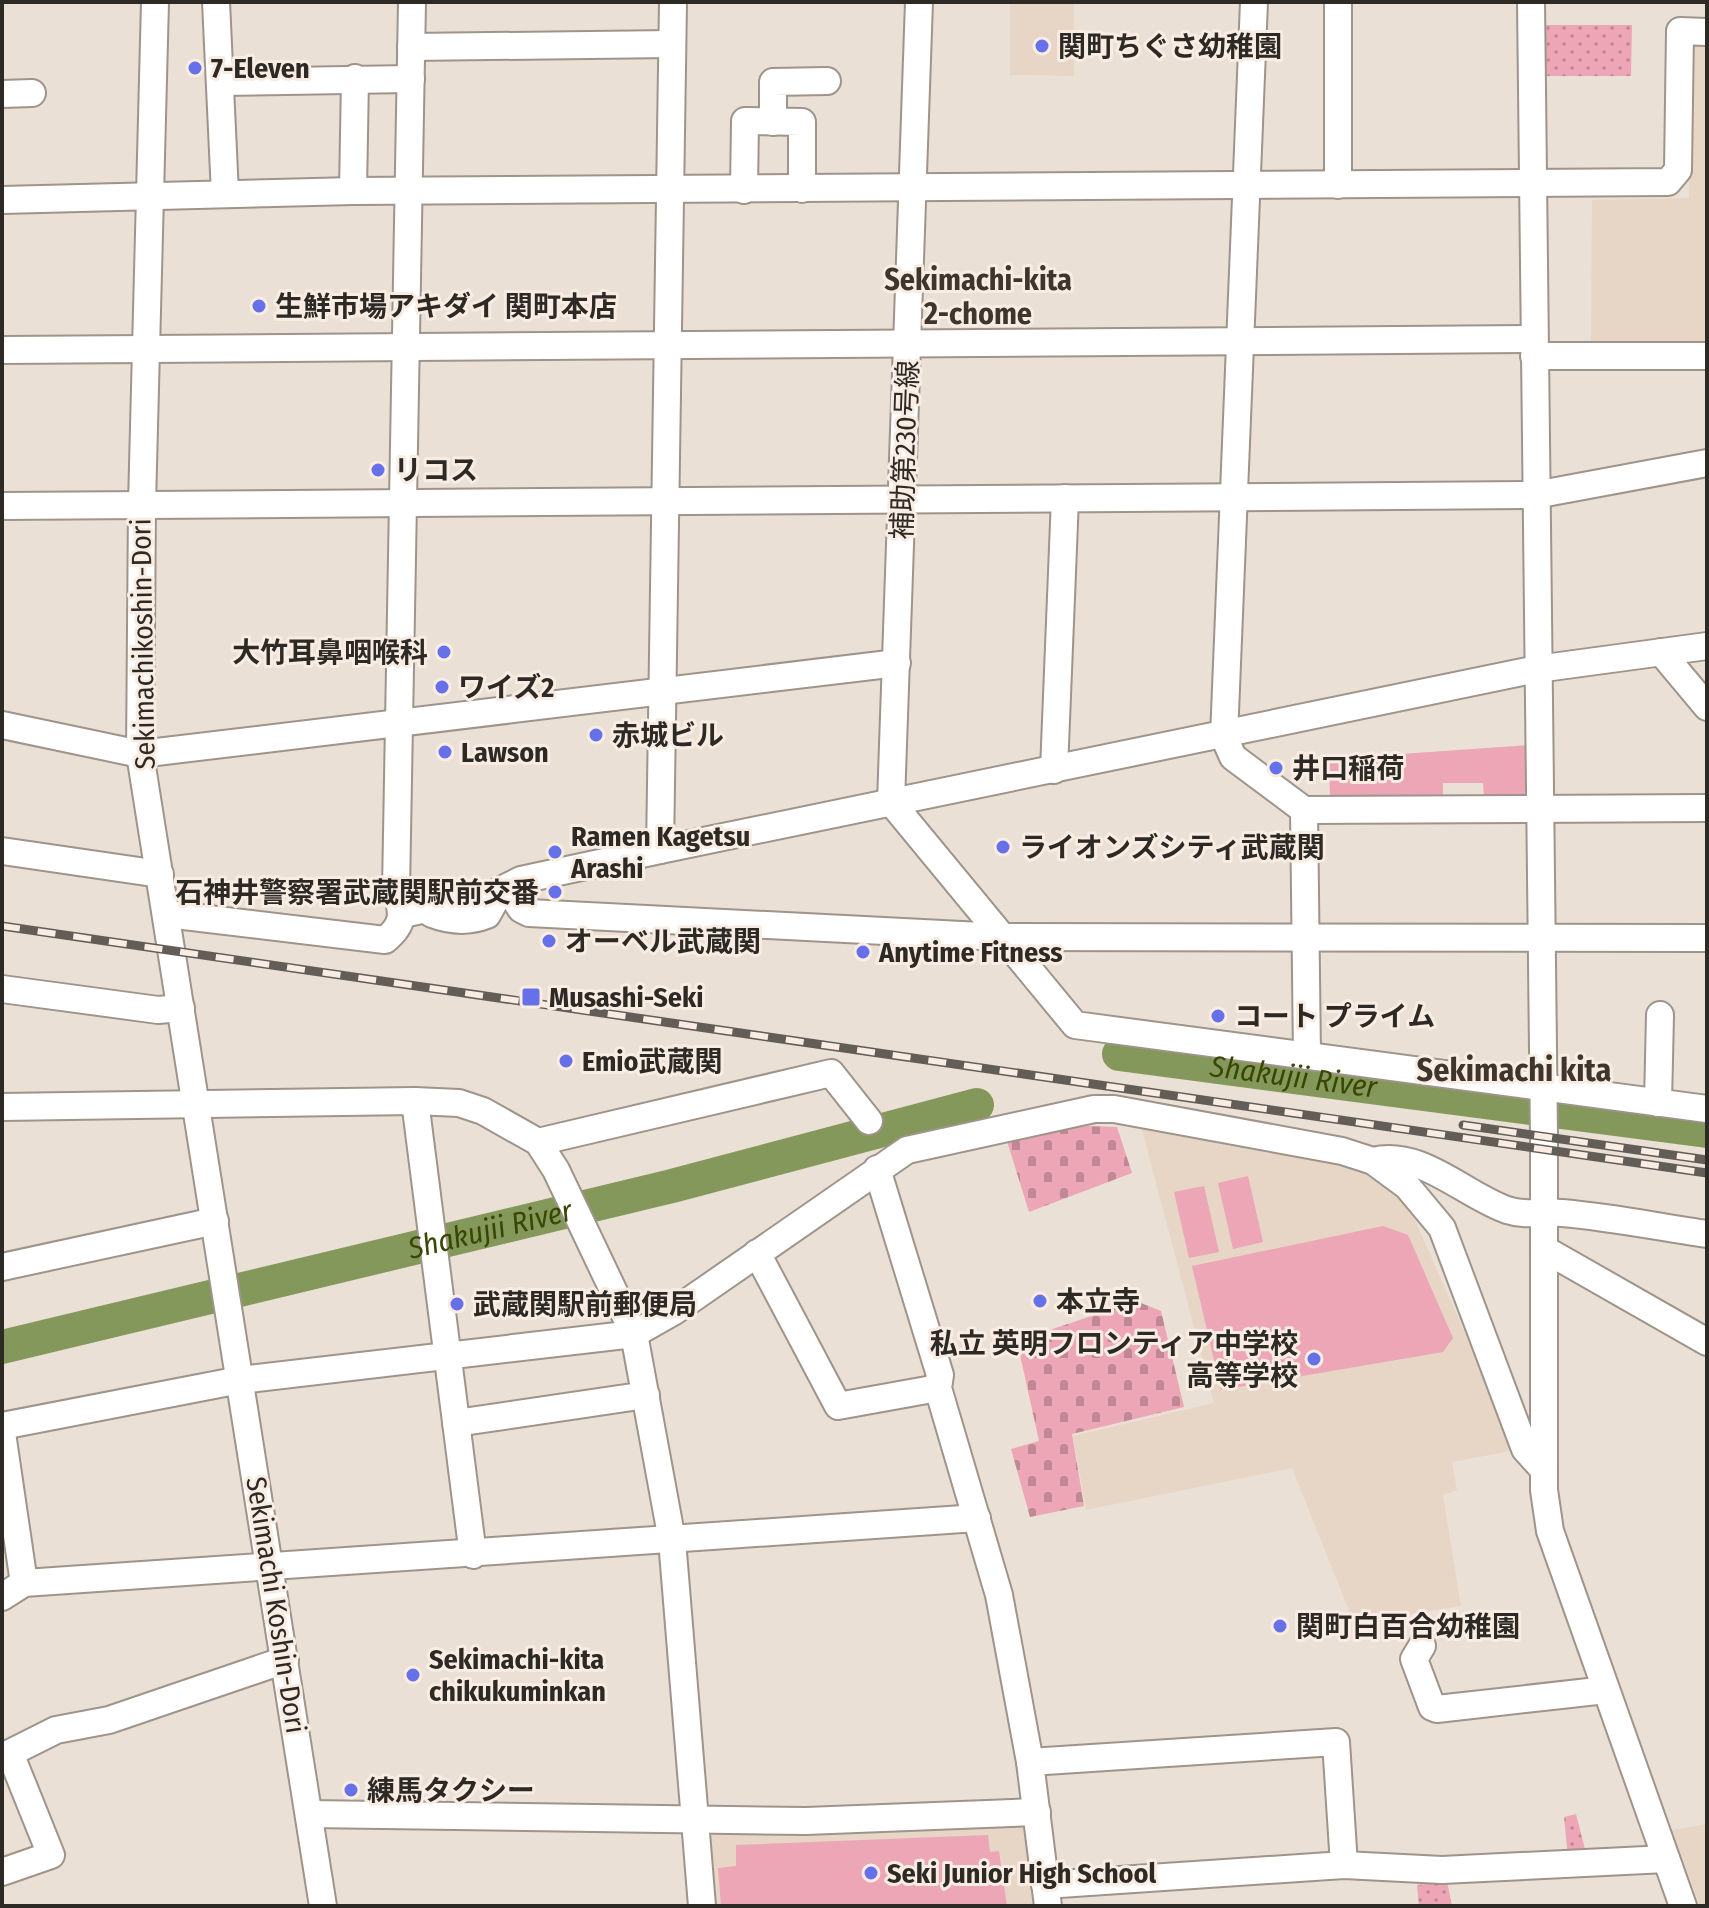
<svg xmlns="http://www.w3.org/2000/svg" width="1709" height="1908" font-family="'Fira Sans Condensed','Noto Sans JP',sans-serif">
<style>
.built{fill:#e7d5c6}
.grass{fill:#eca6b6}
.cemetery{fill:url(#cemetery-stones)}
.park{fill:url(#park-dots)}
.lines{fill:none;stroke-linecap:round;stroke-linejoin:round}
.river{stroke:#85985c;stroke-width:34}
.minor-casing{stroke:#9e948a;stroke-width:30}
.minor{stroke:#fff;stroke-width:26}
.rail-casing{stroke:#635d57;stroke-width:9}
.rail{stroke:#f9ede3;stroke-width:6;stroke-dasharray:18;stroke-linecap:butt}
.poi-dot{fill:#6570e9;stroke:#f9ede3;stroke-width:3}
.labels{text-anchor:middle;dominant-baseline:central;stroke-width:6;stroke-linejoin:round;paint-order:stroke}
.poi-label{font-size:28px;font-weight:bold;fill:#2d2925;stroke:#f9ede3;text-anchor:start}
.street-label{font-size:28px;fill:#2d2925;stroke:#f9ede3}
.neighbourhood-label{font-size:30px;font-weight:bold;fill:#3e352d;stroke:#f9ede3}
.water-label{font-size:30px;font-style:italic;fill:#384800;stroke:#f9ede3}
.quarter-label{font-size:32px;font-weight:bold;fill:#3e352d;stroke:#f9ede3}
</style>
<defs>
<pattern id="cemetery-stones" width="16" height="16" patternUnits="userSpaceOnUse" patternTransform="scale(2)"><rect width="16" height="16" fill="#eca6b6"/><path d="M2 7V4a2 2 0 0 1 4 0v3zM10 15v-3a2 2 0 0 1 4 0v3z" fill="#c08794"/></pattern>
<pattern id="park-dots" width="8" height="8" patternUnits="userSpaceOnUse" patternTransform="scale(2)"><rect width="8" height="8" fill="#eca6b6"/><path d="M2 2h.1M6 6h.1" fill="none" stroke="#c08794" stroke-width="1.8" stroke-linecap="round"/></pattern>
</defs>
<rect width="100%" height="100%" fill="#ebe0d6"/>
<g class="built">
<path d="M 1010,2 L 1074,2 L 1074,76 L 1010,75 Z"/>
<path d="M 1696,42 L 1707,42 L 1707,344 L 1591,344 L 1592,200 L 1689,198 L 1689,48 Z"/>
<path d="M 1141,1126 L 1342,1161 L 1371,1173 L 1394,1191 L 1412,1213 L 1516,1450 L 1452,1462 L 1457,1490 L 1443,1495 L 1461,1606 L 1354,1623 L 1292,1468 L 1086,1510 L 1073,1436 L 1214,1403 Z"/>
<path d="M 1028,1821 L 1037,1906 L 711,1906 L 707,1839 L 711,1828 Z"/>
<path d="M 1707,1824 L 1707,1906 L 1700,1906 L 1672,1830 Z"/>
</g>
<g class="grass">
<path d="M 1529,745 L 1529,794 L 1520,799 L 1484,799 L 1483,783 L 1443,783 L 1443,799 L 1330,797 L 1329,759 Z"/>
<path d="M 1248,1176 L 1263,1242 L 1233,1249 L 1218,1183 Z"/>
<path d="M 1204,1186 L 1219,1252 L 1189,1258 L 1174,1192 Z"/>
<path d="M 1383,1226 L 1408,1235 L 1453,1338 L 1443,1352 L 1221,1390 L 1192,1266 Z"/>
<path d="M 988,1835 L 990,1852 L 999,1851 L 1007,1906 L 721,1906 L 718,1868 L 736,1866 L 736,1845 Z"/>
</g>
<g class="cemetery">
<path d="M 1087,1126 L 1117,1127 L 1132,1173 L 1029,1212 L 1006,1138 Z"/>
<path d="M 1136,1301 L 1161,1311 L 1184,1407 L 1072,1434 L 1084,1506 L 1030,1517 L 1011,1449 L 1039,1441 L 1017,1341 Z"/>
</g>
<g class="park">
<path d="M 1544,25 L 1632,25 L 1631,76 L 1544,76 Z"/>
<path d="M 1576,1814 L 1587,1857 L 1568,1858 L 1564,1817 Z"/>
<path d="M 1447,1881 L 1452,1906 L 1419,1906 L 1417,1885 Z"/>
</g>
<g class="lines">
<g class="river">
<path id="s1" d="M 1119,1054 L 1707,1131"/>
<path id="s2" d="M 2,1347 L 672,1186 L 977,1105"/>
</g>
<defs>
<g id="minor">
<path d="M 155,2 L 142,504 L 140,754 L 323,1906"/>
<path d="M 216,2 L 225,194"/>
<path d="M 919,2 L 891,802 L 1075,1025 L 1707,1109"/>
<path d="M 1254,2 L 1224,737 L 1233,757 L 1304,810 L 1707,808"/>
<path d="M 1531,2 L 1544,1137 L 1544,1490 L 1550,1531 L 1683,1906"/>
<path d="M 411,47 L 672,44"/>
<path d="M 221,82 L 411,79"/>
<path d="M 2,94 L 32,93"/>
<path d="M 773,122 L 773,82 L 827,81"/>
<path d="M 1338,185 L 1338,2"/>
<path d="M 744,190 L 745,121 L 802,122 L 802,189"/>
<path d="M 353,191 L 355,78"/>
<path d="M 2,200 L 353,191 L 1668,182 L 1678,170 L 1680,31 L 1707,32"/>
<path d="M 2,350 L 1534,339"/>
<path d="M 1534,356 L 1707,356"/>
<path d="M 2,506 L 1535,495 L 1707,463"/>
<path d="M 1661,652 L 1707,707"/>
<path d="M 2,725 L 140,754 L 897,663"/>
<path d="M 1054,770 L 1065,498"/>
<path d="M 1304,810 L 1307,1056"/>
<path d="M 660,850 L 673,2"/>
<path d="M 2,851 L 160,874"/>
<path d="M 508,889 L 521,909 L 529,913 L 1001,937 L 1707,938"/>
<path d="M 167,914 L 385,940 C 405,924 403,913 396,890 L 412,2"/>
<path d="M 403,914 L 491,895 L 521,880 L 660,850 L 1537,669 L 1707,646"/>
<path d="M 432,914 C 450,921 469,922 487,915 L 500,892"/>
<path d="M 2,989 L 158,1010 L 181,1008"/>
<path d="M 415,1101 L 473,1555"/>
<path d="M 1658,1103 L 1660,1015"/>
<path d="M 2,1107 L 415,1101 L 459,1103 L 483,1111 L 538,1142 L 556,1170 L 634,1334 L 672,1540 L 702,1906"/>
<path d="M 538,1142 L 831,1073 L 869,1121"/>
<path d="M 1373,1161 C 1421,1149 1464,1195 1507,1210 C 1525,1216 1543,1212 1562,1213 C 1610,1217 1659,1227 1707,1234"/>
<path d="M 877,1169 L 940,1375 L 938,1388 L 999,1595 L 1030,1762 L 1048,1906"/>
<path d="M 1544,1249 L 1707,1342"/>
<path d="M 757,1253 L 838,1406 L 938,1388"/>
<path d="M 2,1267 L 215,1221"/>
<path d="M 456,1423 L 646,1395"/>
<path d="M 2,1426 L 240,1380 L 634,1334 L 673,1312 L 907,1150 L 1094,1109 L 1114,1109 L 1342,1151 L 1373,1161 L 1407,1186 L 1442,1228 L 1525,1449 L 1543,1469"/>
<path d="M 2,1433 L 24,1583"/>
<path d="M 2,1597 L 24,1583 L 977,1518"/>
<path d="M 1422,1646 L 1414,1659 L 1432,1707 L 1437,1709 L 1606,1690"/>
<path d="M 2,1757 L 56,1730 L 109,1720 L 285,1660"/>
<path d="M 1030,1762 L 1336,1742 L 1344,1865"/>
<path d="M 309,1814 L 806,1821 L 1037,1812"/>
<path d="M 2,1872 L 51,1855 L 10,1753"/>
<path d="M 1045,1885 L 1344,1865 L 1442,1870 L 1666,1859"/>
</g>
</defs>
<use href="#minor" class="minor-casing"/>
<use href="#minor" class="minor"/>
<defs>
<g id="rail">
<path d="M 2,926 L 1707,1173"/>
<path d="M 1463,1125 L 1707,1160"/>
</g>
</defs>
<use href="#rail" class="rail-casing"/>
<use href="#rail" class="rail"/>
</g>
<g class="poi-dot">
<circle cx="1042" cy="46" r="8"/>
<circle cx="195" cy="68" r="8"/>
<circle cx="259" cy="306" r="8"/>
<circle cx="378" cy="470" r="8"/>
<circle cx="444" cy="652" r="8"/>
<circle cx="442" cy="687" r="8"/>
<circle cx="596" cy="735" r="8"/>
<circle cx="445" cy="752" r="8"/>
<circle cx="1276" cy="768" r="8"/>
<circle cx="1003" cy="847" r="8"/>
<circle cx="555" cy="852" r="8"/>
<circle cx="555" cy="892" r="8"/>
<circle cx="549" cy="941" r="8"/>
<circle cx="863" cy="952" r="8"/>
<rect x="521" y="987" width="20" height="20" rx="4"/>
<circle cx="1218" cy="1016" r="8"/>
<circle cx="566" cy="1061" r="8"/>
<circle cx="1040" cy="1301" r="8"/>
<circle cx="457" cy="1304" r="8"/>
<circle cx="1314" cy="1359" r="8"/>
<circle cx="1280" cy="1626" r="8"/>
<circle cx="413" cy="1675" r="8"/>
<circle cx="351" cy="1790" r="8"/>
<circle cx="871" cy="1873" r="8"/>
</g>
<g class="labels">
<g class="poi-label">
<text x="1058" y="46">関町ちぐさ幼稚園</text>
<text x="211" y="68">7-Eleven</text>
<text x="275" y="306">生鮮市場アキダイ 関町本店</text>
<text x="394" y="470">リコス</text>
<text x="428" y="652" text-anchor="end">大竹耳鼻咽喉科</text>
<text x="458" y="687">ワイズ2</text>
<text x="612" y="735">赤城ビル</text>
<text x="461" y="752">Lawson</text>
<text x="1292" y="768">井口稲荷</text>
<text x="571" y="836">Ramen Kagetsu<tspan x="571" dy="32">Arashi</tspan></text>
<text x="1019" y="847">ライオンズシティ武蔵関</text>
<text x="539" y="892" text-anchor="end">石神井警察署武蔵関駅前交番</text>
<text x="565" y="941">オーベル武蔵関</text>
<text x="879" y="952">Anytime Fitness</text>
<text x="549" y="997">Musashi-Seki</text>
<text x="1234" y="1016">コート プライム</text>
<text x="582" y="1061">Emio武蔵関</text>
<text x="1056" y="1301">本立寺</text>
<text x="473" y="1304">武蔵関駅前郵便局</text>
<text x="1298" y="1343" text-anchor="end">私立 英明フロンティア中学校<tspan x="1298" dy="32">高等学校</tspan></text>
<text x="1296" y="1626">関町白百合幼稚園</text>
<text x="429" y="1659">Sekimachi-kita<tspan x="429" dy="32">chikukuminkan</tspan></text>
<text x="367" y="1790">練馬タクシー</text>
<text x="887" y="1873">Seki Junior High School</text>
</g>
<g class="street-label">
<text transform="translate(905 450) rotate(-88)">補助第230号線</text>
<text transform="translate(143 644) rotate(-91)">Sekimachikoshin-Dori</text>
<text transform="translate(276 1605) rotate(81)">Sekimachi Koshin-Dori</text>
</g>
<g class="neighbourhood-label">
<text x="978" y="280">Sekimachi-kita<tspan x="978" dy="34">2-chome</tspan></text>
</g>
<g class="water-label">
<text stroke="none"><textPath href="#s1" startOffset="176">Shakujii River</textPath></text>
<text stroke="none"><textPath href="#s2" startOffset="502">Shakujii River</textPath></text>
</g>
<g class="quarter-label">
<text x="1514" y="1070">Sekimachi kita</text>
</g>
</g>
<rect width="1709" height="1908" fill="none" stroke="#2d2925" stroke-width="8"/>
</svg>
